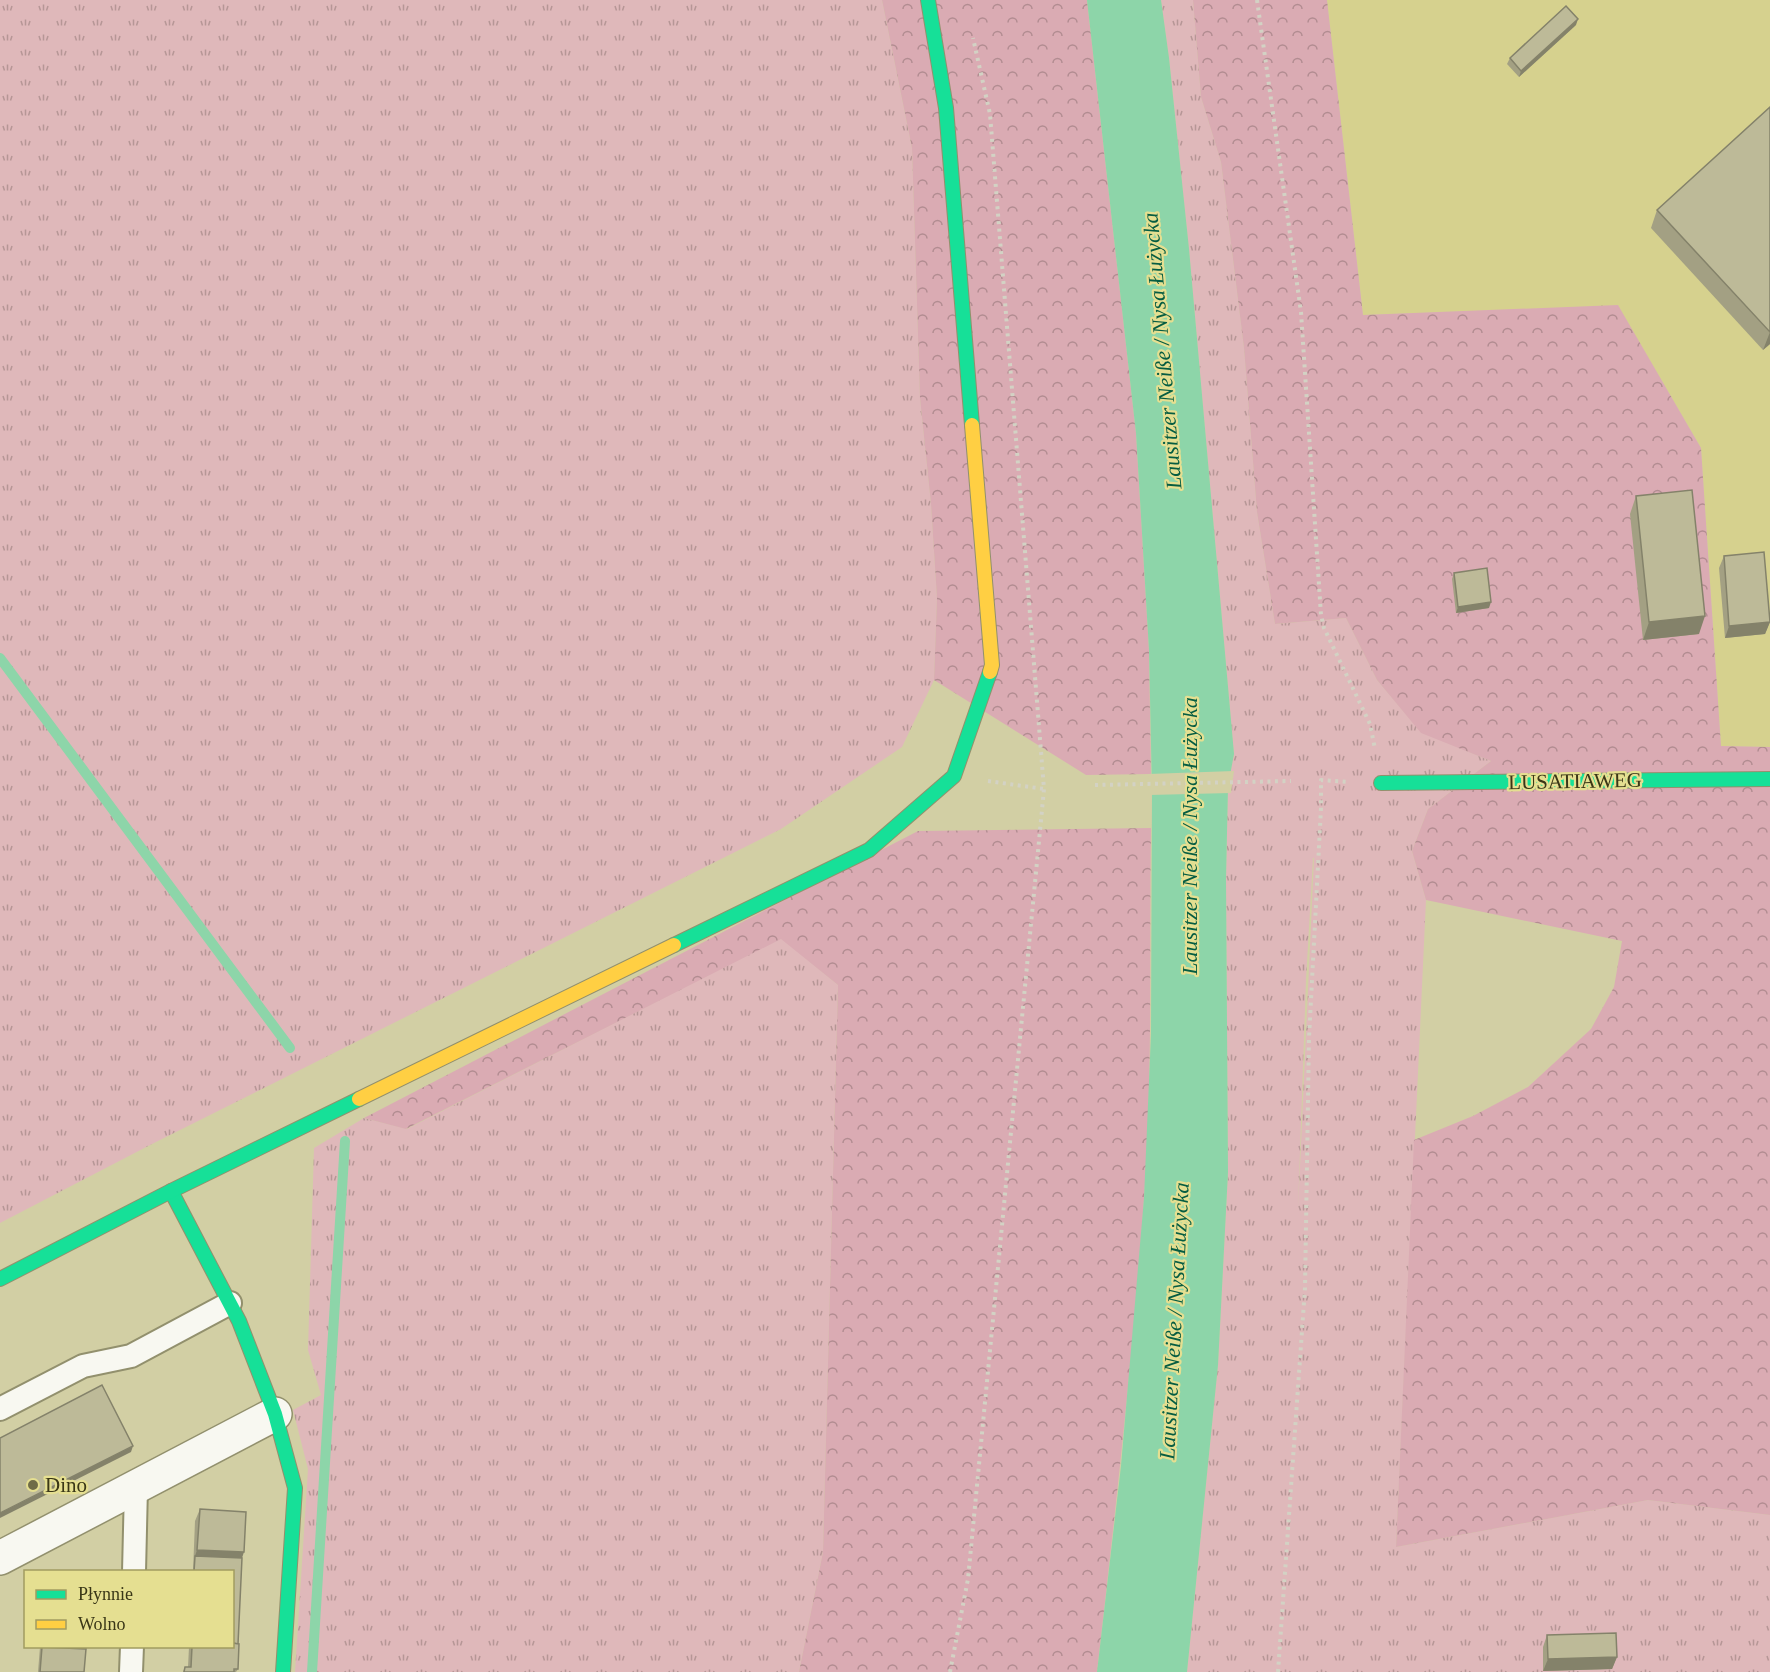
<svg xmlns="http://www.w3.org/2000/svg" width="1770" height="1672" font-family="'Times New Roman',serif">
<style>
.built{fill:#d6d18e}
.grass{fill:url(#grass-tufts);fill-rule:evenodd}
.forest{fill:url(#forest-crowns)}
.water{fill:#8dd5a9}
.pier{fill:#d2cfa4}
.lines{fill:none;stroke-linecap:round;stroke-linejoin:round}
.stream{stroke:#8dd5a9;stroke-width:10}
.lane-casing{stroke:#92906d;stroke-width:26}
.street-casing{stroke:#92906d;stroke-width:36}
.fast-casing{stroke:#92906d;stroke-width:16}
.slow-casing{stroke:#92906d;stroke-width:16}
.path{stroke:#d3d2c4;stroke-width:4;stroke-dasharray:3 4.5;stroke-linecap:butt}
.lane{stroke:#f8f8f1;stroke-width:22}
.street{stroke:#f8f8f1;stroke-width:33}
.fast{stroke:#16e098;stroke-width:14}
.slow{stroke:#ffcf43;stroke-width:14}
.wall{fill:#a3a083}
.shaded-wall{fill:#84826a}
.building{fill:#bdba98;stroke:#84826a;stroke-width:1.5}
.poi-dot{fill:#6f6c48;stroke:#e5df91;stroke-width:2}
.labels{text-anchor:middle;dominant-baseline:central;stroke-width:4.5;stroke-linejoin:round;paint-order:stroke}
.street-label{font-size:21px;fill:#3a3717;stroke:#e5df91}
.poi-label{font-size:21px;fill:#3a3717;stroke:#e5df91;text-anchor:start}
.water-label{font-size:22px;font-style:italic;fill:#065d42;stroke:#e5df91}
</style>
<defs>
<pattern id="grass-tufts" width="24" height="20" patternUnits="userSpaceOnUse" patternTransform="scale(1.5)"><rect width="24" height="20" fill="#dfb8ba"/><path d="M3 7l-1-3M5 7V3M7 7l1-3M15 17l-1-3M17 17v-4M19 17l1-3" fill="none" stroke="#b69696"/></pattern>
<pattern id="forest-crowns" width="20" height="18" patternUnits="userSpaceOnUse" patternTransform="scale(1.5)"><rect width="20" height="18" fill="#daabb3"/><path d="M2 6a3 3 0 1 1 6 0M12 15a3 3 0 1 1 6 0" fill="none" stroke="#b28c91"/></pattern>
</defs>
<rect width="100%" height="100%" fill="#d2cfa4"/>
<path class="built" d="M 1327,0 L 1770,0 L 1770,747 L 1721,746 L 1701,448 L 1618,306 L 1363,315 Z"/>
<g class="grass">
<path d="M 0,0 L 882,0 L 912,148 L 920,398 L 931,504 L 937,598 L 934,680 L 902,747 L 781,829 L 152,1144 L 0,1223 Z"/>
<path d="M 1161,0 L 1193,0 L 1201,97 L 1221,162 L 1244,348 L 1257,512 L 1275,624 L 1346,618 L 1377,680 L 1421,732 L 1491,761 L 1428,809 L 1412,851 L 1426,900 L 1396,1547 L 1648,1500 L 1770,1515 L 1770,1672 L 1187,1672 L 1218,1365 L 1228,1172 L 1226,879 L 1228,786 L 1234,754 L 1189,249 L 1169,58 ZM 1313,858 L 1314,858 L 1298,1210 L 1306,980 Z"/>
<path d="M 781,938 L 838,985 L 823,1552 L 799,1672 L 295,1672 L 308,1469 L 293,1410 L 321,1395 L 308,1350 L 314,1148 L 364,1118 L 407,1129 Z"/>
</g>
<g class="forest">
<path d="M 882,0 L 1087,0 L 1136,433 L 1149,650 L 1151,774 L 1086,775 L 934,680 L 937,598 L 931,504 L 920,398 L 912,148 Z"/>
<path d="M 1193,0 L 1327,0 L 1363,315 L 1618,305 L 1701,448 L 1721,746 L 1770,747 L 1770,1515 L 1648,1500 L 1396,1547 L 1414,1140 L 1473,1116 L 1528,1087 L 1591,1029 L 1614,987 L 1622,941 L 1426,900 L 1412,851 L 1428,809 L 1491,761 L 1421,733 L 1377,680 L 1346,618 L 1275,624 L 1257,512 L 1244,348 L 1221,162 L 1201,97 Z"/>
<path d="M 1151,828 C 1149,952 1153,1076 1144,1199 C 1133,1357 1115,1515 1097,1672 L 799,1672 L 823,1552 L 838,985 L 781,939 L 406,1129 L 364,1118 L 918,831 Z"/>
</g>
<path class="water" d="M 1087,0 L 1161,0 L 1169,58 L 1189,249 L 1234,754 L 1228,786 L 1226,879 L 1228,1172 L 1218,1365 L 1187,1672 L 1097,1672 L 1121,1466 L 1144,1198 L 1151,1034 L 1152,791 L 1149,650 L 1136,433 Z"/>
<path class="pier" d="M 1234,771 L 1231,793 L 1149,795 L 1148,774 Z"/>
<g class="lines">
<g class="stream">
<path d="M 0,658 L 290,1048"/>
<path d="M 312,1672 L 345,1141"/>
</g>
<defs>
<g id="lane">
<path d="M 0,1409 L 83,1366 L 131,1356 L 230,1303"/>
<path d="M 134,1572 L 136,1487"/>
<path d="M 131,1672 L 132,1646"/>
</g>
<path id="street" d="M 0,1558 L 275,1414"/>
<g id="fast">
<path d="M 928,0 L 946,108 L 972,425"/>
<path d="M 1381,783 L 1770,779"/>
<path d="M 674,945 L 869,850 L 954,776 L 990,672"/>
<path d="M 171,1191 L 239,1321 L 275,1414 L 295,1488 L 283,1672"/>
<path d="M 0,1279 L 171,1191 L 359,1099"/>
</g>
<g id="slow">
<path d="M 972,425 L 992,665 L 990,672"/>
<path d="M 359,1099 L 674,945"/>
</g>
</defs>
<use href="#lane" class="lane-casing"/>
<use href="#street" class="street-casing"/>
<use href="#fast" class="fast-casing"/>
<use href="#slow" class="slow-casing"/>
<g class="path">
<path d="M 1257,0 L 1301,312 L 1321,615 L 1324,628 L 1370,724 L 1375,749"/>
<path d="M 988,781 L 1044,789"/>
<path d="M 1095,785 L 1291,781"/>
<path d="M 950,1672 L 968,1579 L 1044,789 L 990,114 L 973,38"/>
<path d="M 1278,1672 L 1305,1288 L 1309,1038 L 1321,808 L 1321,780 L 1348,782"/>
</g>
<use href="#lane" class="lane"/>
<use href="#street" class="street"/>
<use href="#fast" class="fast"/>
<use href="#slow" class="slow"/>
</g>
<g class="wall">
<path d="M 1576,25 L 1519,77 L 1507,64 L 1510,58 Z"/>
<path d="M 1770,107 L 1770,344 L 1763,350 L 1651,228 L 1657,210 Z"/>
<path d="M 1636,496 L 1699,634 L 1643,640 L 1630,514 Z"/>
<path d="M 1724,556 L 1770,622 L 1765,634 L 1725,638 L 1719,568 Z"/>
<path d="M 1454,573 L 1489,608 L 1456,613 L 1452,579 Z"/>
<path d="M 200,1509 L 242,1558 L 238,1644 L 238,1669 L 236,1672 L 183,1672 L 185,1667 L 188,1667 L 189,1647 L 232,1647 L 232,1572 L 193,1572 L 195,1521 Z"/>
<path d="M 1547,1635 L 1617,1657 L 1612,1669 L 1543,1671 L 1543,1647 Z"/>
<path d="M 40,1647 L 87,1647 L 86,1649 L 84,1672 L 38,1672 Z"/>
</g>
<g class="shaded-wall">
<path d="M 1578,19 L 1576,25 L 1519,77 L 1521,71 Z"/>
<path d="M 1770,332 L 1770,344 L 1763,350 Z"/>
<path d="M 1491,602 L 1489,608 L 1456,613 L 1458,607 Z"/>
<path d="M 1705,616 L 1699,634 L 1643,640 L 1649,622 Z"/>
<path d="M 1770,622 L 1765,634 L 1725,638 L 1729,626 Z"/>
<path d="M 133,1446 L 131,1452 L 0,1518 L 0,1513 Z"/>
<path d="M 197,1550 L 244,1552 L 240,1564 L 195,1556 Z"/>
<path d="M 42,1647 L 87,1647 L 84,1655 L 41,1653 Z"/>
<path d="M 1617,1657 L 1612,1669 L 1543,1671 L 1548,1659 Z"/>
</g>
<g class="building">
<path d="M 1566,6 L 1578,19 L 1521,71 L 1510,58 Z"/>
<path d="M 1770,107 L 1770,332 L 1657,210 Z"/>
<path d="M 1692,490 L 1705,616 L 1649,622 L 1636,496 Z"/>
<path d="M 1764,552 L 1770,622 L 1729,626 L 1724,556 Z"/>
<path d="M 1487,568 L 1491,602 L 1458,607 L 1454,573 Z"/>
<path d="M 102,1385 L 133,1446 L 0,1513 L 0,1438 Z"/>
<path d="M 200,1509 L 246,1512 L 244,1552 L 197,1550 Z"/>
<path d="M 195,1556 L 242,1558 L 238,1644 L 232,1643 L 232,1572 L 194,1572 Z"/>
<path d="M 1616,1633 L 1617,1657 L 1548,1659 L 1547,1635 Z"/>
<path d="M 232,1643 L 239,1644 L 238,1669 L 234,1669 L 234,1672 L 184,1672 L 185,1667 L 191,1667 L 192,1647 L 232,1647 Z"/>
<path d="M 42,1647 L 86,1649 L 84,1672 L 40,1672 Z"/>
</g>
<circle class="poi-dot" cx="33" cy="1485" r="6"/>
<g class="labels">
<g class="street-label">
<text transform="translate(1575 781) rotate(-1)">LUSATIAWEG</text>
</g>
<g class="poi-label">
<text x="45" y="1485">Dino</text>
</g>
<g class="water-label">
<text transform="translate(1162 351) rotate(-95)">Lausitzer Neiße / Nysa Łużycka</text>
<text transform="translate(1189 836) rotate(-90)">Lausitzer Neiße / Nysa Łużycka</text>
<text transform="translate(1174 1321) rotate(-87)">Lausitzer Neiße / Nysa Łużycka</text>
</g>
</g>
<rect x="24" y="1570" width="210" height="78" fill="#e5df91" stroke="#a19c60" stroke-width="1.5"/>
<rect x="36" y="1590" width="30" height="9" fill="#16e098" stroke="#a19c60" stroke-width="1.5"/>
<text x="78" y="1600" font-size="18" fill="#3a3717">Płynnie</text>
<rect x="36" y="1620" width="30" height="9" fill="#ffcf43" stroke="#a19c60" stroke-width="1.5"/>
<text x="78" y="1630" font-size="18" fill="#3a3717">Wolno</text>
</svg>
